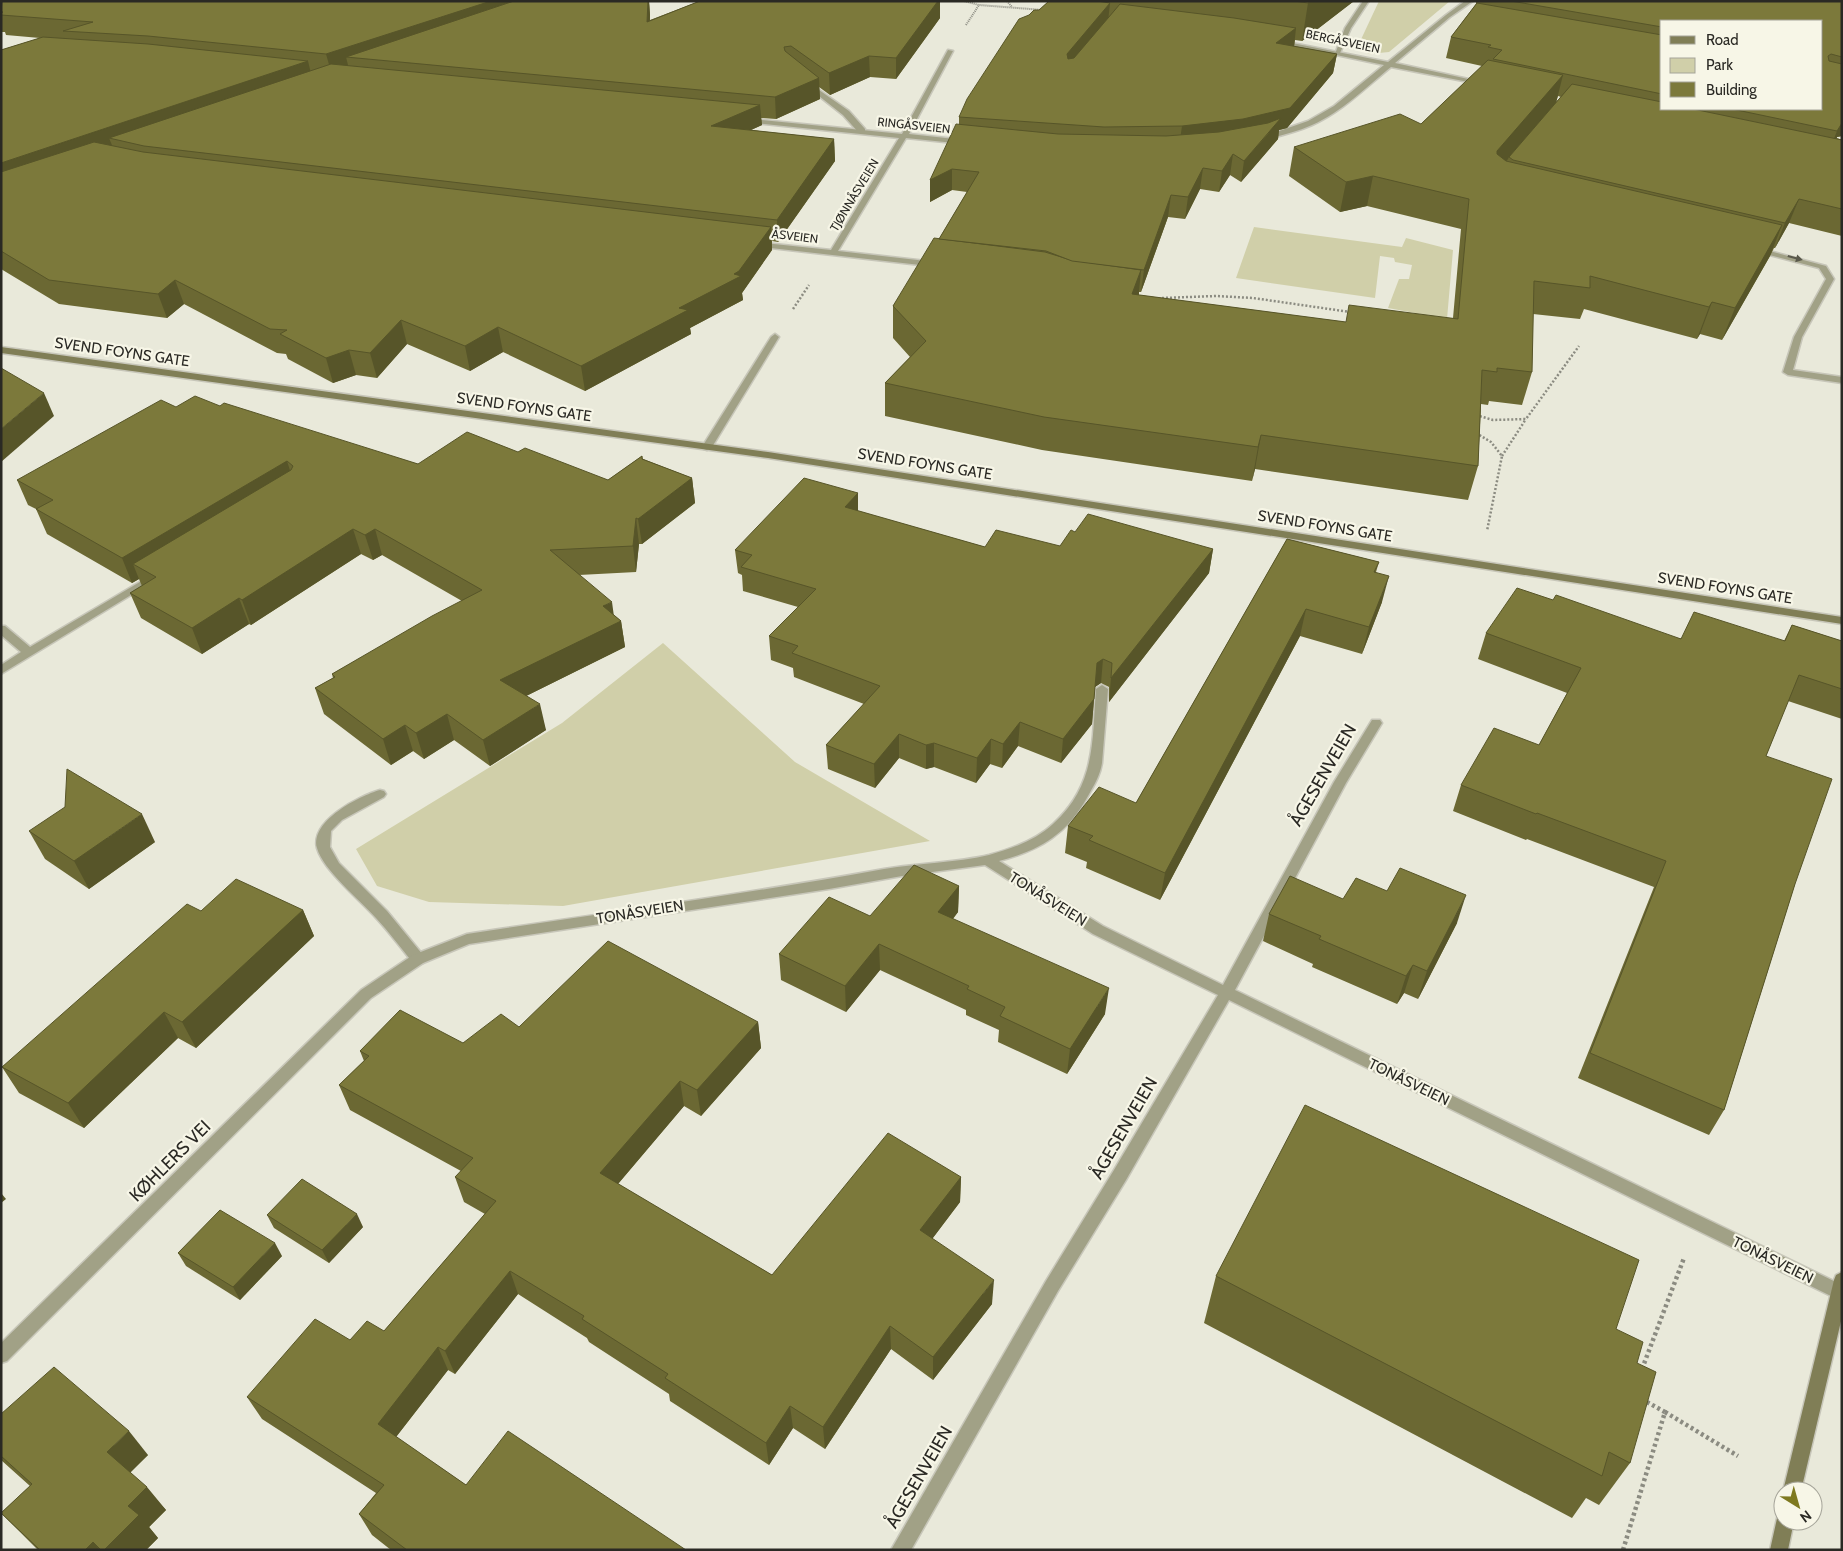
<svg xmlns="http://www.w3.org/2000/svg" width="1843" height="1551" font-family="Cabin,sans-serif">
<style>
.green{fill:#d0cfa9}
.lines{fill:none;stroke-linecap:round;stroke-linejoin:round}
.lane-casing{stroke:#c7c6b9;stroke-width:3}
.street-casing{stroke:#c7c6b9;stroke-width:3}
.secondary-casing{stroke:#c7c6b9;stroke-width:3}
.path-far2{stroke:#8b8b81;stroke-width:2;stroke-dasharray:1 1;stroke-linecap:butt}
.path-far1{stroke:#8b8b81;stroke-width:2.5;stroke-dasharray:2 2;stroke-linecap:butt}
.path{stroke:#8b8b81;stroke-width:4.5;stroke-dasharray:3 3;stroke-linecap:butt}
.lane{fill:#a1a186;fill-rule:evenodd}
.street{fill:#a1a186;fill-rule:evenodd}
.secondary{fill:#807e56;fill-rule:evenodd}
.wall{fill:#6b6833;fill-rule:evenodd}
.shaded-wall{fill:#575529}
.building{fill:#7c793b;stroke:#575529}
.oneway{fill:#5a594b}
.labels{text-anchor:middle;dominant-baseline:central;stroke-width:4.5;stroke-linejoin:round;paint-order:stroke}
.far-street-label{font-size:12px;fill:#2a2924;stroke:#f7f6e7}
.street-label{font-size:15px;fill:#2a2924;stroke:#f7f6e7}
.near-street-label{font-size:18px;fill:#2a2924;stroke:#f7f6e7}
</style>
<rect width="100%" height="100%" fill="#e9e9da"/>
<g class="green">
<path d="M 1379,1 L 1450,1 L 1389,52 L 1369,54 L 1357,48 Z"/>
<path d="M 1254,227 L 1402,247 L 1406,238 L 1453,250 L 1447,319 L 1388,308 L 1399,279 L 1409,279 L 1412,265 L 1395,262 L 1394,258 L 1380,256 L 1375,298 L 1236,278 Z"/>
<path d="M 663,643 L 795,762 L 930,841 L 563,906 L 429,902 L 377,886 L 356,849 L 562,723 Z"/>
</g>
<g class="lines">
<defs>
<g id="lane">
<path d="M 1363,1 L 1369,1 L 1351,28 L 1340,53 L 1335,54 L 1345,28 Z"/>
<path d="M 805,83 L 809,83 L 849,111 L 865,129 L 865,133 L 859,133 L 843,115 L 805,85 Z"/>
<path d="M 380,790 L 384,791 L 386,794 L 384,797 L 342,820 L 331,831 L 330,847 L 339,863 L 387,911 L 423,955 L 425,959 L 423,963 L 418,964 L 413,963 C 401,948 389,932 376,918 C 360,900 323,870 317,848 C 310,821 359,796 380,790 Z"/>
</g>
<g id="street">
<path d="M 1465,1 L 1473,1 L 1450,17 L 1395,63 L 1482,82 L 1484,83 L 1484,85 L 1391,67 C 1366,87 1342,112 1312,125 C 1296,132 1280,136 1263,140 L 1259,138 L 1308,121 L 1334,106 L 1384,65 L 1279,43 L 1277,42 L 1277,40 L 1388,62 L 1446,15 Z"/>
<path d="M 948,50 L 953,51 L 909,134 L 964,140 L 968,142 L 964,144 L 906,138 L 838,251 L 935,262 L 938,263 L 938,267 L 753,246 L 753,242 L 756,242 L 831,250 L 899,138 L 745,122 L 742,122 L 742,118 L 902,134 Z"/>
<path d="M 1754,247 L 1826,266 L 1834,279 L 1802,337 L 1793,370 L 1842,377 L 1842,383 L 1788,375 L 1783,372 L 1794,337 L 1826,279 L 1819,268 L 1754,251 Z"/>
<path d="M 775,334 L 779,337 L 712,447 L 707,450 L 704,449 L 702,447 L 771,337 Z"/>
<path d="M 155,573 L 159,574 L 160,576 L 159,578 L 1,674 L 1,665 L 21,652 L 1,635 L 1,626 L 5,626 L 30,647 Z"/>
<path d="M 1102,685 L 1108,689 L 1102,763 C 1100,776 1094,785 1088,796 C 1067,834 1041,850 999,861 L 1103,926 L 1223,985 L 1334,782 L 1372,720 L 1380,720 L 1382,723 L 1346,783 L 1235,990 L 1842,1285 L 1842,1299 L 1833,1297 L 1229,1000 L 1126,1180 L 1058,1291 L 911,1550 L 891,1550 L 1046,1281 L 1114,1170 L 1218,995 L 1093,934 L 985,865 L 902,876 L 829,889 L 469,944 L 423,963 L 371,998 L 7,1361 L 1,1363 L 1,1343 L 361,990 L 413,955 L 467,934 C 606,913 746,894 884,869 C 919,863 955,863 989,855 C 1011,849 1036,840 1053,824 C 1096,785 1092,742 1096,689 Z"/>
</g>
<g id="secondary">
<path d="M 1,347 L 768,452 L 1842,617 L 1842,624 L 768,458 L 1,353 Z"/>
<path d="M 1842,1272 L 1842,1317 L 1801,1491 L 1783,1491 L 1834,1280 L 1836,1275 Z"/>
<path d="M 1783,1513 L 1783,1521 L 1794,1521 L 1788,1550 L 1770,1550 L 1778,1514 Z"/>
</g>
</defs>
<use href="#lane" class="lane-casing"/>
<use href="#street" class="street-casing"/>
<use href="#secondary" class="secondary-casing"/>
<g class="path-far2">
<path d="M 964,1 L 979,5 L 1043,10"/>
<path d="M 1007,1 L 1012,7"/>
<path d="M 966,25 L 979,5"/>
</g>
<g class="path-far1">
<path d="M 1162,298 L 1216,296 L 1253,298 L 1350,312"/>
<path d="M 793,309 L 809,285"/>
<path d="M 1476,415 L 1493,420 L 1526,419 L 1579,346"/>
<path d="M 1476,433 L 1491,442 L 1502,456 L 1487,531"/>
<path d="M 1502,456 L 1526,419"/>
</g>
<g class="path">
<path d="M 1642,1369 L 1684,1258"/>
<path d="M 1665,1412 L 1738,1456"/>
<path d="M 1623,1550 L 1665,1412 L 1645,1401"/>
</g>
<use href="#lane" class="lane"/>
<use href="#street" class="street"/>
<use href="#secondary" class="secondary"/>
</g>
<g class="wall">
<path d="M 2,1 L 649,1 L 650,15 L 650,20 L 700,1 L 940,1 L 940,18 L 896,79 L 870,77 L 830,95 L 819,87 L 820,99 L 776,119 L 761,118 L 762,125 L 751,130 L 834,139 L 835,161 L 778,242 L 772,241 L 772,250 L 742,293 L 743,300 L 690,328 L 691,334 L 585,391 L 503,352 L 470,371 L 407,344 L 377,378 L 356,375 L 333,383 L 288,359 L 286,354 L 277,353 L 184,304 L 167,318 L 59,304 L 1,269 L 1,50 L 40,38 L 6,35 L 5,32 L 1,32 Z"/>
<path d="M 1049,1 L 1354,1 L 1302,41 L 1295,40 L 1294,46 L 1337,54 L 1333,73 L 1287,128 L 1279,130 L 1278,139 L 1241,182 L 1230,175 L 1219,192 L 1200,189 L 1185,219 L 1168,217 L 1141,292 L 1139,292 L 1139,295 L 1345,322 L 1453,318 L 1461,229 L 1367,206 L 1340,212 L 1289,176 L 1294,147 L 1421,124 L 1482,66 L 1446,58 L 1451,37 L 1476,4 L 1476,1 L 1842,1 L 1842,136 L 1837,137 L 1837,138 L 1842,140 L 1842,236 L 1789,223 L 1775,248 L 1774,248 L 1770,256 L 1722,340 L 1700,334 L 1697,339 L 1584,309 L 1580,319 L 1533,314 L 1532,372 L 1522,405 L 1489,401 L 1488,405 L 1481,404 L 1478,466 L 1468,500 L 1255,469 L 1252,481 L 1042,450 L 885,416 L 885,383 L 910,357 L 893,338 L 893,306 L 939,239 L 967,192 L 952,190 L 930,202 L 930,180 L 959,125 L 959,117 L 1029,15 L 1039,10 ZM 1662,21 L 1822,109 L 1662,109 ZM 1558,96 L 1561,97 L 1556,102 Z"/>
<path d="M 220,406 L 418,464 L 518,452 L 608,480 L 642,456 L 643,459 L 692,478 L 695,503 L 642,544 L 639,544 L 636,572 L 579,575 L 614,615 L 621,621 L 625,647 L 526,696 L 546,730 L 490,766 L 454,740 L 424,759 L 413,751 L 391,765 L 324,714 L 315,688 L 333,678 L 332,674 L 462,601 L 382,555 L 373,560 L 361,554 L 251,625 L 249,624 L 202,654 L 141,618 L 130,593 L 142,586 L 139,579 L 132,583 L 47,534 L 36,509 L 28,505 L 17,480 L 176,407 Z"/>
<path d="M 858,493 L 858,511 L 985,547 L 1060,546 L 1075,532 L 1213,549 L 1209,573 L 1109,702 L 1109,687 L 1101,683 L 1095,687 L 1092,724 L 1061,763 L 1018,746 L 1002,768 L 990,764 L 976,783 L 934,767 L 926,769 L 899,758 L 875,788 L 828,769 L 826,745 L 864,704 L 794,677 L 793,668 L 771,660 L 769,636 L 798,607 L 743,591 L 742,575 L 738,573 L 735,550 Z"/>
<path d="M 1287,539 L 1379,562 L 1376,572 L 1382,602 L 1362,654 L 1300,636 L 1160,900 L 1086,868 L 1087,862 L 1065,853 L 1068,826 L 1136,803 Z"/>
<path d="M 1792,625 L 1842,641 L 1842,719 L 1788,701 L 1766,756 L 1795,884 L 1724,1110 L 1709,1135 L 1578,1078 L 1654,887 L 1527,839 L 1526,840 L 1453,811 L 1461,785 L 1539,745 L 1567,693 L 1478,659 L 1486,633 L 1784,641 Z"/>
<path d="M 29,831 L 155,842 L 89,889 L 45,859 Z"/>
<path d="M 959,886 L 958,912 L 953,919 L 1105,1014 L 1067,1074 L 998,1042 L 999,1030 L 966,1015 L 966,1010 L 880,970 L 846,1012 L 781,980 L 779,954 L 870,916 Z"/>
<path d="M 303,910 L 314,936 L 196,1048 L 178,1038 L 84,1128 L 19,1093 L 2,1067 L 201,911 Z"/>
<path d="M 1269,914 L 1457,923 L 1418,999 L 1404,993 L 1397,1004 L 1312,967 L 1313,964 L 1263,941 Z"/>
<path d="M 758,1022 L 761,1048 L 701,1116 L 684,1106 L 618,1184 L 772,1275 L 961,1177 L 960,1202 L 932,1239 L 992,1304 L 933,1380 L 891,1349 L 825,1449 L 793,1428 L 769,1465 L 670,1401 L 669,1394 L 589,1342 L 587,1338 L 518,1294 L 455,1374 L 448,1370 L 396,1437 L 466,1485 L 686,1550 L 391,1550 L 372,1535 L 359,1514 L 376,1493 L 262,1419 L 247,1397 L 350,1340 L 384,1331 L 485,1214 L 464,1202 L 455,1177 L 461,1171 L 350,1110 L 339,1085 L 364,1061 L 360,1051 L 463,1043 L 519,1027 Z"/>
<path d="M 267,1215 L 363,1227 L 329,1263 L 274,1228 Z"/>
<path d="M 178,1253 L 282,1256 L 240,1300 L 186,1266 Z"/>
<path d="M 1216,1276 L 1616,1329 L 1637,1363 L 1630,1463 L 1599,1505 L 1586,1498 L 1572,1518 L 1204,1323 Z"/>
<path d="M 1,1414 L 148,1455 L 130,1472 L 166,1510 L 149,1527 L 158,1538 L 146,1550 L 38,1550 L 1,1513 L 30,1486 L 1,1460 Z"/>
</g>
<g class="shaded-wall">
<path d="M 491,1 L 556,1 L 346,57 L 349,69 L 332,75 L 326,54 Z"/>
<path d="M 648,1 L 649,1 L 650,15 L 649,42 L 647,22 Z"/>
<path d="M 938,1 L 940,1 L 940,18 L 896,79 L 896,58 Z"/>
<path d="M 1311,1 L 1354,1 L 1302,41 L 1308,3 Z"/>
<path d="M 1110,3 L 1108,22 L 1066,74 L 1067,54 Z"/>
<path d="M 1296,28 L 1294,47 L 1276,43 Z"/>
<path d="M 1337,54 L 1333,73 L 1287,128 L 1279,130 L 1278,139 L 1241,182 L 1244,161 L 1269,133 L 1179,147 L 1182,126 Z"/>
<path d="M 869,56 L 870,77 L 830,95 L 829,73 Z"/>
<path d="M 308,61 L 313,82 L 109,138 L 114,150 L 1,189 L 1,163 Z"/>
<path d="M 1563,75 L 1556,103 L 1509,157 L 1508,159 L 1490,181 L 1497,151 Z"/>
<path d="M 819,78 L 820,99 L 776,119 L 775,97 Z"/>
<path d="M 760,105 L 762,125 L 713,147 L 711,126 Z"/>
<path d="M 1842,123 L 1842,136 L 1837,137 L 1828,154 L 1837,131 Z"/>
<path d="M 834,139 L 835,161 L 778,242 L 777,220 Z"/>
<path d="M 1233,154 L 1230,175 L 1219,192 L 1222,171 Z"/>
<path d="M 1203,168 L 1200,189 L 1185,219 L 1188,197 Z"/>
<path d="M 952,169 L 952,190 L 930,202 L 930,180 Z"/>
<path d="M 1373,176 L 1367,206 L 1340,212 L 1346,182 Z"/>
<path d="M 1171,195 L 1168,217 L 1141,292 L 1144,270 Z"/>
<path d="M 1799,199 L 1789,223 L 1775,248 L 1785,223 Z"/>
<path d="M 1782,225 L 1770,256 L 1722,340 L 1735,308 Z"/>
<path d="M 771,227 L 772,250 L 742,293 L 743,300 L 690,328 L 691,334 L 585,391 L 581,366 L 679,308 L 734,274 Z"/>
<path d="M 1141,270 L 1138,302 L 1132,294 Z"/>
<path d="M 175,280 L 184,304 L 167,318 L 158,294 Z"/>
<path d="M 1712,302 L 1700,334 L 1697,339 L 1709,307 Z"/>
<path d="M 401,320 L 407,344 L 377,378 L 370,353 Z"/>
<path d="M 498,327 L 503,352 L 470,371 L 465,346 Z"/>
<path d="M 349,350 L 356,375 L 333,383 L 326,358 Z"/>
<path d="M 44,393 L 54,416 L 1,462 L 1,429 Z"/>
<path d="M 1261,435 L 1255,469 L 1252,481 L 1258,447 Z"/>
<path d="M 287,461 L 295,486 L 133,564 L 139,579 L 132,583 L 122,558 Z"/>
<path d="M 692,478 L 695,503 L 642,544 L 638,519 Z"/>
<path d="M 858,493 L 858,517 L 845,507 Z"/>
<path d="M 636,518 L 639,544 L 636,572 L 633,546 Z"/>
<path d="M 353,529 L 361,554 L 251,625 L 242,600 Z"/>
<path d="M 375,529 L 382,555 L 373,560 L 365,535 Z"/>
<path d="M 1213,549 L 1209,573 L 1109,702 L 1111,678 Z"/>
<path d="M 1389,576 L 1382,602 L 1362,654 L 1369,627 Z"/>
<path d="M 239,598 L 249,624 L 202,654 L 192,628 Z"/>
<path d="M 612,602 L 615,624 L 621,621 L 625,647 L 506,706 L 500,680 L 603,606 Z"/>
<path d="M 1306,609 L 1300,636 L 1160,900 L 1165,873 Z"/>
<path d="M 1103,659 L 1101,683 L 1095,687 L 1097,663 Z"/>
<path d="M 1094,699 L 1092,724 L 1061,763 L 1063,739 Z"/>
<path d="M 540,704 L 546,730 L 490,766 L 483,740 Z"/>
<path d="M 447,714 L 454,740 L 424,759 L 416,733 Z"/>
<path d="M 1020,722 L 1018,746 L 1002,768 L 1003,744 Z"/>
<path d="M 405,725 L 413,751 L 391,765 L 383,739 Z"/>
<path d="M 899,734 L 899,758 L 875,788 L 874,764 Z"/>
<path d="M 991,739 L 990,764 L 976,783 L 977,758 Z"/>
<path d="M 934,743 L 934,767 L 926,769 L 926,745 Z"/>
<path d="M 142,814 L 155,842 L 89,889 L 74,861 Z"/>
<path d="M 959,886 L 958,912 L 937,938 L 938,912 Z"/>
<path d="M 1466,895 L 1457,923 L 1418,999 L 1427,971 Z"/>
<path d="M 303,910 L 314,936 L 196,1048 L 182,1022 Z"/>
<path d="M 879,944 L 880,970 L 846,1012 L 845,986 Z"/>
<path d="M 1413,965 L 1404,993 L 1397,1004 L 1406,976 Z"/>
<path d="M 1109,988 L 1105,1014 L 1067,1074 L 1070,1049 Z"/>
<path d="M 164,1012 L 178,1038 L 84,1128 L 68,1103 Z"/>
<path d="M 758,1022 L 761,1048 L 701,1116 L 697,1090 Z"/>
<path d="M 680,1081 L 684,1106 L 606,1198 L 600,1173 Z"/>
<path d="M 961,1177 L 960,1202 L 920,1255 L 920,1230 Z"/>
<path d="M 1,1193 L 6,1199 L 1,1203 Z"/>
<path d="M 357,1214 L 363,1227 L 329,1263 L 322,1250 Z"/>
<path d="M 275,1243 L 282,1256 L 240,1300 L 233,1287 Z"/>
<path d="M 510,1271 L 518,1294 L 455,1374 L 445,1351 Z"/>
<path d="M 994,1280 L 992,1304 L 933,1380 L 933,1357 Z"/>
<path d="M 890,1326 L 891,1349 L 825,1449 L 823,1427 Z"/>
<path d="M 438,1347 L 448,1370 L 389,1446 L 378,1424 Z"/>
<path d="M 790,1406 L 793,1428 L 769,1465 L 766,1443 Z"/>
<path d="M 129,1431 L 148,1455 L 127,1476 L 107,1452 Z"/>
<path d="M 147,1487 L 166,1510 L 149,1527 L 158,1538 L 146,1550 L 104,1550 L 128,1506 Z"/>
<path d="M 93,1542 L 100,1550 L 85,1550 Z"/>
</g>
<g class="building">
<path d="M 2,1 L 491,1 L 326,54 L 148,36 L 63,31 L 93,22 L 1,15 L 1,13 L 3,12 L 1,12 Z"/>
<path d="M 514,1 L 648,1 L 647,22 L 700,1 L 938,1 L 896,58 L 869,56 L 829,73 L 791,46 L 784,47 L 785,51 L 819,78 L 775,97 L 346,57 Z"/>
<path d="M 1049,1 L 1097,1 L 1110,3 L 1067,54 L 1068,59 L 1074,58 L 1120,4 L 1234,18 L 1296,28 L 1276,43 L 1337,54 L 1290,108 L 1243,119 L 1182,126 L 1104,127 L 959,117 L 967,99 L 1019,19 L 1029,15 L 1034,10 L 1039,10 Z"/>
<path d="M 1294,1 L 1311,1 L 1308,3 Z"/>
<path d="M 1511,1 L 1842,1 L 1842,57 L 1831,54 L 1828,56 L 1829,61 L 1842,64 L 1842,123 L 1837,131 L 1732,109 L 1822,109 L 1822,21 L 1662,21 L 1662,27 Z"/>
<path d="M 1477,3 L 1662,35 L 1662,94 L 1493,59 L 1502,50 L 1488,47 L 1491,45 L 1451,37 Z"/>
<path d="M 43,37 L 148,44 L 308,61 L 1,163 L 1,50 Z"/>
<path d="M 1488,60 L 1563,75 L 1497,151 L 1497,154 L 1506,161 L 1782,225 L 1735,308 L 1712,302 L 1709,307 L 1590,276 L 1590,288 L 1534,281 L 1532,372 L 1497,368 L 1497,372 L 1482,370 L 1478,466 L 1261,435 L 1258,447 L 1044,417 L 885,383 L 926,341 L 893,306 L 934,238 L 1045,252 L 1071,260 L 1141,270 L 1132,294 L 1346,322 L 1349,305 L 1458,319 L 1469,199 L 1373,176 L 1346,182 L 1294,147 L 1400,114 L 1421,124 Z"/>
<path d="M 331,64 L 760,105 L 711,126 L 834,139 L 777,220 L 144,146 L 109,138 Z"/>
<path d="M 1572,84 L 1662,102 L 1662,109 L 1693,109 L 1842,140 L 1842,209 L 1799,199 L 1785,223 L 1513,160 L 1509,157 Z"/>
<path d="M 1281,118 L 1244,161 L 1233,154 L 1222,171 L 1203,168 L 1188,197 L 1171,195 L 1144,270 L 1072,261 L 1046,251 L 939,239 L 979,172 L 952,169 L 930,180 L 956,124 L 1058,134 L 1166,136 L 1219,132 L 1268,123 Z"/>
<path d="M 94,142 L 143,152 L 771,227 L 739,271 L 734,274 L 741,276 L 679,308 L 688,310 L 581,366 L 498,327 L 465,346 L 401,320 L 370,353 L 349,350 L 326,358 L 280,334 L 287,330 L 270,329 L 175,280 L 158,294 L 49,280 L 1,251 L 1,172 Z"/>
<path d="M 1,368 L 44,393 L 1,429 Z"/>
<path d="M 195,396 L 220,406 L 224,403 L 418,464 L 467,432 L 518,452 L 525,448 L 608,480 L 642,456 L 642,459 L 692,478 L 638,519 L 636,518 L 633,546 L 550,550 L 612,602 L 603,606 L 621,621 L 500,680 L 540,704 L 483,740 L 447,714 L 416,733 L 405,725 L 383,739 L 315,688 L 335,677 L 332,674 L 432,616 L 482,590 L 375,529 L 365,535 L 353,529 L 242,600 L 239,598 L 192,628 L 130,593 L 156,577 L 133,564 L 291,470 L 293,466 L 287,461 L 122,558 L 36,509 L 53,500 L 17,480 L 161,400 L 176,407 Z"/>
<path d="M 804,478 L 858,493 L 845,507 L 985,547 L 996,530 L 1060,546 L 1071,530 L 1075,532 L 1088,514 L 1213,549 L 1111,678 L 1112,663 L 1103,659 L 1097,663 L 1094,699 L 1063,739 L 1020,722 L 1003,744 L 991,739 L 977,758 L 934,743 L 926,745 L 899,734 L 874,764 L 826,745 L 880,686 L 792,653 L 798,646 L 769,636 L 816,589 L 741,567 L 752,555 L 735,550 Z"/>
<path d="M 1287,539 L 1379,562 L 1374,572 L 1389,576 L 1369,627 L 1306,609 L 1165,873 L 1089,840 L 1093,836 L 1068,826 L 1099,787 L 1136,803 Z"/>
<path d="M 1517,588 L 1553,600 L 1556,595 L 1681,639 L 1694,612 L 1785,641 L 1792,625 L 1842,641 L 1842,689 L 1799,675 L 1766,756 L 1832,779 L 1795,884 L 1724,1110 L 1590,1053 L 1666,861 L 1537,813 L 1536,814 L 1461,785 L 1494,728 L 1539,745 L 1581,668 L 1486,633 Z"/>
<path d="M 67,769 L 142,814 L 74,861 L 29,831 L 65,807 Z"/>
<path d="M 914,865 L 959,886 L 938,912 L 1109,988 L 1070,1049 L 1000,1016 L 1005,1007 L 967,989 L 969,986 L 879,944 L 845,986 L 779,954 L 829,897 L 870,916 Z"/>
<path d="M 1400,868 L 1466,895 L 1427,971 L 1413,965 L 1406,976 L 1319,939 L 1321,936 L 1269,914 L 1290,876 L 1343,899 L 1356,878 L 1387,891 Z"/>
<path d="M 236,879 L 303,910 L 182,1022 L 164,1012 L 68,1103 L 2,1067 L 187,904 L 201,911 Z"/>
<path d="M 608,941 L 758,1022 L 697,1090 L 680,1081 L 600,1173 L 772,1275 L 888,1133 L 961,1177 L 920,1230 L 994,1280 L 933,1357 L 890,1326 L 823,1427 L 790,1406 L 766,1443 L 665,1378 L 668,1374 L 582,1319 L 584,1316 L 510,1271 L 445,1351 L 438,1347 L 378,1424 L 466,1485 L 508,1431 L 686,1550 L 407,1550 L 359,1514 L 384,1485 L 247,1397 L 315,1319 L 350,1340 L 367,1321 L 384,1331 L 496,1201 L 455,1177 L 473,1158 L 339,1085 L 369,1056 L 360,1051 L 400,1010 L 463,1043 L 501,1014 L 519,1027 Z"/>
<path d="M 1305,1105 L 1639,1260 L 1616,1329 L 1643,1342 L 1637,1363 L 1656,1372 L 1630,1463 L 1609,1452 L 1602,1476 L 1216,1276 Z"/>
<path d="M 302,1179 L 357,1214 L 322,1250 L 267,1215 Z"/>
<path d="M 220,1210 L 275,1243 L 233,1287 L 178,1253 Z"/>
<path d="M 54,1367 L 129,1431 L 107,1452 L 147,1487 L 128,1506 L 139,1515 L 104,1550 L 101,1550 L 93,1542 L 85,1550 L 40,1550 L 1,1513 L 32,1484 L 1,1456 L 1,1414 Z"/>
</g>
<defs><path id="oneway-solid" d="M-6-.8H1V-3.2L6.5 0L1 3.2V.8H-6Z" transform="scale(1.25)"/></defs>
<use class="oneway" href="#oneway-solid" transform="translate(1795 258) rotate(15)"/>
<g class="labels">
<g class="far-street-label">
<text transform="translate(1343 41) rotate(12)">BERGÅSVEIEN</text>
<text transform="translate(914 125) rotate(6)">RINGÅSVEIEN</text>
<text transform="translate(854 195) rotate(-59)">TJØNNÅSVEIEN</text>
<text transform="translate(795 236) rotate(7)">ÅSVEIEN</text>
</g>
<g class="street-label">
<text transform="translate(122 352) rotate(8)">SVEND FOYNS GATE</text>
<text transform="translate(524 407) rotate(8)">SVEND FOYNS GATE</text>
<text transform="translate(925 464) rotate(9)">SVEND FOYNS GATE</text>
<text transform="translate(1325 526) rotate(9)">SVEND FOYNS GATE</text>
<text transform="translate(1725 588) rotate(9)">SVEND FOYNS GATE</text>
<text transform="translate(1048 899) rotate(32)">TONÅSVEIEN</text>
<text transform="translate(640 912) rotate(-9)">TONÅSVEIEN</text>
<text transform="translate(1409 1082) rotate(26)">TONÅSVEIEN</text>
<text transform="translate(1773 1260) rotate(26)">TONÅSVEIEN</text>
</g>
<g class="near-street-label">
<text transform="translate(1323 775) rotate(-60)">ÅGESENVEIEN</text>
<text transform="translate(1124 1128) rotate(-60)">ÅGESENVEIEN</text>
<text transform="translate(170 1161) rotate(-45)">KØHLERS VEI</text>
<text transform="translate(919 1477) rotate(-60)">ÅGESENVEIEN</text>
</g>
</g>
<rect width="1843" height="1551" fill="none" stroke="#2a2924" stroke-width="5"/>
<rect x="1660" y="20" width="162" height="90" fill="#f7f6e7" stroke="#a5a499"/>
<rect x="1670" y="36" width="25" height="8" fill="#807e56" stroke="#a5a499"/>
<text x="1706" y="45" font-size="15" fill="#2a2924">Road</text>
<rect x="1670" y="58" width="25" height="15" fill="#d0cfa9" stroke="#a5a499"/>
<text x="1706" y="70" font-size="15" fill="#2a2924">Park</text>
<rect x="1670" y="82" width="25" height="15" fill="#7c793b" stroke="#a5a499"/>
<text x="1706" y="95" font-size="15" fill="#2a2924">Building</text>
<g transform="translate(1798 1506) rotate(143)"><circle r="24" fill="#f7f6e7" stroke="#a5a499"/>
<path d="M0-4L9 19L0 12L-9 19Z" fill="#7e791f"/>
<text y="-8" font-size="14" font-weight="bold" text-anchor="middle" fill="#2a2924">N</text>
</g>
</svg>
